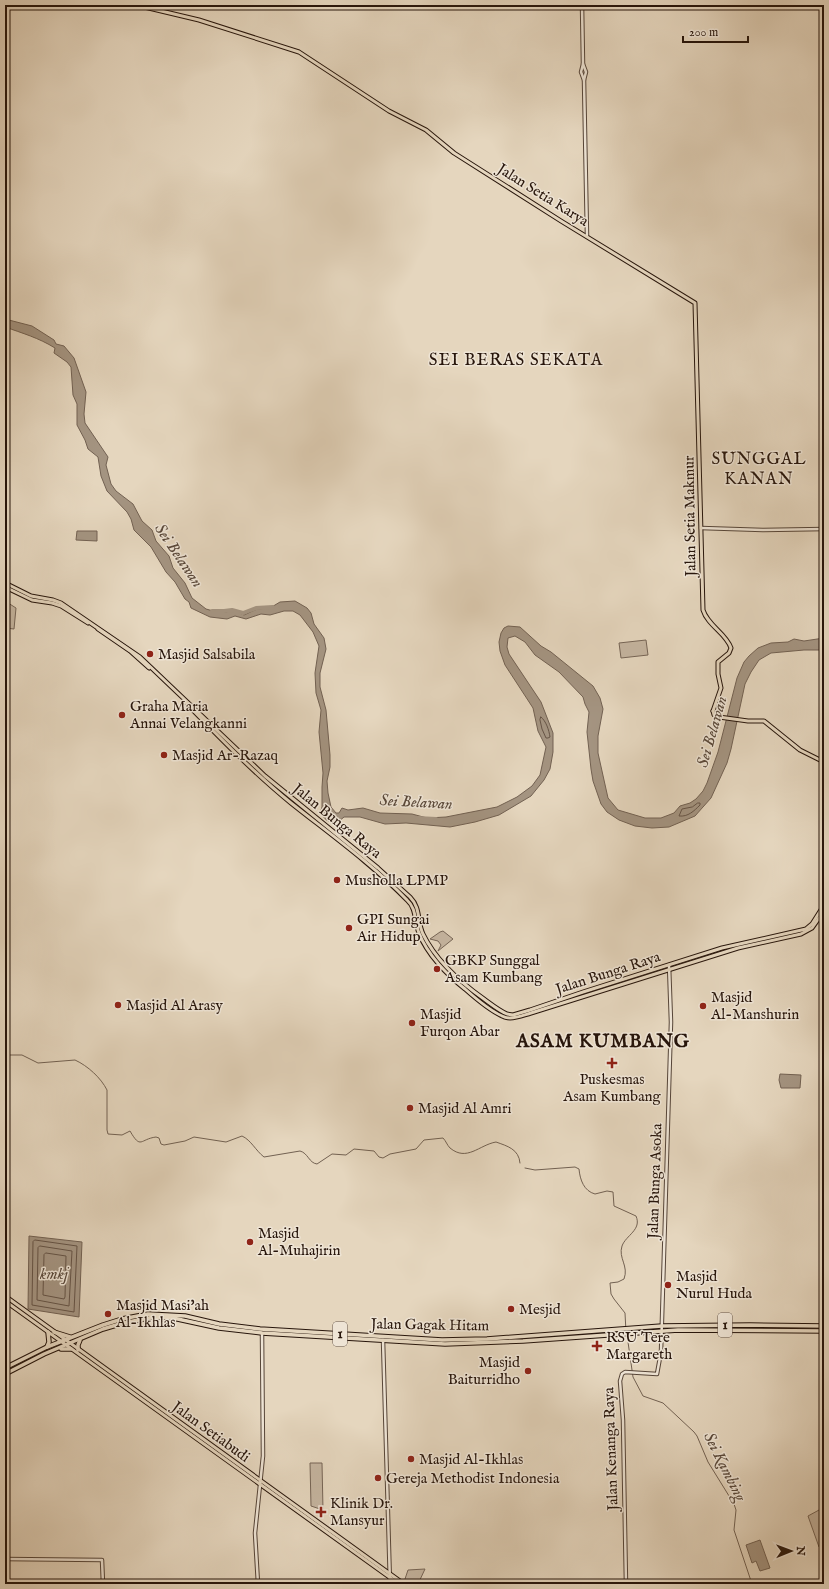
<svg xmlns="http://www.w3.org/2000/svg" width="829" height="1589" font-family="'IM FELL English',serif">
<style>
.green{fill:#c5b5a0;stroke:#766556}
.water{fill:#a49481;stroke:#726152}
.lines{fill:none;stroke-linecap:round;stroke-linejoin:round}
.shore{stroke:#665446;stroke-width:1}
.stream{stroke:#726152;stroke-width:1}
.river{stroke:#a49481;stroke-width:4}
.minor-casing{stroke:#564538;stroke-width:4.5}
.major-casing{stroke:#27150b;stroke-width:5}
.highway-casing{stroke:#27150b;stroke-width:5.5}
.minor{stroke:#eee4d5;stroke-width:2.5}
.major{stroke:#e5d6be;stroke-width:3}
.highway{stroke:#e5d6be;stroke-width:3.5}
.poi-dot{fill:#8f2418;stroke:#eee4d5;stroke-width:1.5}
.labels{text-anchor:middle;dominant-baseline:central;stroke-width:3;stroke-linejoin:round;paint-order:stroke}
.shield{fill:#eee4d5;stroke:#635348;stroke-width:1}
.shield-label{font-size:14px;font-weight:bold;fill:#27150b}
.street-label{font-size:15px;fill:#27150b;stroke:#eee4d5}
.poi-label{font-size:15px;fill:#27150b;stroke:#eee4d5;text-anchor:start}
.water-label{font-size:16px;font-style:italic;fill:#59483a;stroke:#eee4d5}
.quarter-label{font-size:17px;letter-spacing:1px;fill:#27150b;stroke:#eee4d5}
.district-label{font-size:19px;font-weight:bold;letter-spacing:1px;fill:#27150b;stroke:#eee4d5}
</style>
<rect width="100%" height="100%" fill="#e5d6be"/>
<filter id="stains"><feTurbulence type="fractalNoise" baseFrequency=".005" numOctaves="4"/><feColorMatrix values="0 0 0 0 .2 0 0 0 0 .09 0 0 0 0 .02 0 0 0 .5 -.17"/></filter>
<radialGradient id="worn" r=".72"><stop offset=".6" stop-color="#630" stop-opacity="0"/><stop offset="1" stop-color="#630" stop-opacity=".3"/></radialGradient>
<g class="green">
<path d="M 5,601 L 16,608 L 14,629 L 5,628 Z"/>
<path d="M 646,640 L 648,655 L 621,658 L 619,643 Z"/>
<path d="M 443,931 L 453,939 L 438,951 L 441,945 L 438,941 L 430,939 L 440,932 Z"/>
<path d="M 310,1463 L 322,1463 L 323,1510 L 311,1506 Z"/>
<path d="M 819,1510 L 824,1525 L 824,1543 L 819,1547 L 808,1516 Z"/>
<path d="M 425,1569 L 418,1584 L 407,1584 L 404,1582 L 408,1570 Z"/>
</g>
<g class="water">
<path d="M 5,319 L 32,326 L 54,340 L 56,344 L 64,346 L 74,358 L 86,392 L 84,414 L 85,423 L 108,457 L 106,465 L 111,484 L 116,491 L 133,504 L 142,521 L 152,530 L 156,541 L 169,556 L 173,568 L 185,583 L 192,598 L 206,609 L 217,612 L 226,612 L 233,610 L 244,615 L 257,609 L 270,608 L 280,602 L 295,601 L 307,608 L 311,613 L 314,624 L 324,638 L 326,649 L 320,673 L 320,687 L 326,710 L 330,755 L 330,767 L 327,781 L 328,793 L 331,807 L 336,813 L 339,813 L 342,808 L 348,810 L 363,808 L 380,813 L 412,814 L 427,818 L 446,817 L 497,807 L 517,797 L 532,786 L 540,775 L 546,747 L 538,731 L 533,708 L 505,665 L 500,651 L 499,642 L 501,633 L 504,628 L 508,626 L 520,627 L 541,646 L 551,652 L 593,686 L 600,698 L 603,709 L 598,736 L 598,753 L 608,798 L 618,810 L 645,818 L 661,818 L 674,813 L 680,806 L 690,803 L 696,799 L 703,791 L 707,783 L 718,752 L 737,678 L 744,662 L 749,656 L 758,648 L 771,643 L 788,642 L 794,639 L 804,641 L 824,638 L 824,650 L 804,650 L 771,653 L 759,660 L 751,672 L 745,684 L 731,749 L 727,763 L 711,798 L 695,816 L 669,827 L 652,828 L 635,826 L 619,820 L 607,812 L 601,804 L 593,781 L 591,769 L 587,732 L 589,712 L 585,704 L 583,697 L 559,672 L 535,655 L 525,642 L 515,636 L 508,638 L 507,647 L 509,654 L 541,702 L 553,733 L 553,752 L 550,769 L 544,780 L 531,796 L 499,815 L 475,822 L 450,827 L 406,823 L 385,824 L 360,817 L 344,817 L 337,823 C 329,823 322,819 321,810 L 322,807 L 322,787 L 323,773 L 319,732 L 321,710 L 316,693 L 315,673 L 319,646 L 313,632 L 300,615 L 293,611 L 284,611 L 270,615 L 261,614 L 246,619 L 235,616 L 227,619 L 210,617 L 191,608 L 189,602 L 185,599 L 175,582 L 166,572 L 151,547 L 134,530 L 131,519 L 127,512 L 107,491 L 101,476 L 98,457 L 88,449 L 85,440 L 77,425 L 77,404 L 73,395 L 71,367 L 67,362 L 54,353 L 55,348 C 39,338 22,333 5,327 Z"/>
<path d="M 77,531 L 97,531 L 97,541 L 76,540 Z"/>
<path d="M 780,1074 L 801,1075 L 800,1088 L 781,1088 L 779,1080 Z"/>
<path d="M 29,1236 L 82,1242 L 79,1317 L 28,1309 Z"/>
<path d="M 760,1540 L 770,1568 L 760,1571 L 756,1561 L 752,1563 L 746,1545 Z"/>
</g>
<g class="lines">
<g class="shore">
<path d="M 541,717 C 546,721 549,730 550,737 L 548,738 L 546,738 L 542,729 L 540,720 Z"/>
<path d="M 698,803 L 700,803 L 700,805 C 694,811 688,817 679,816 L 682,809 L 692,807 Z"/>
<path d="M 35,1240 L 77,1246 L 74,1312 L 32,1305 L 33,1242 Z"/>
<path d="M 40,1246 L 72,1251 L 69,1306 L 37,1300 L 38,1248 Z"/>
<path d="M 46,1253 L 66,1256 L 65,1297 L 64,1299 L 43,1295 L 44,1255 Z"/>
</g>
<g class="stream">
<path d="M 5,1055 L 22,1055 L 38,1063 L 75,1060 C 88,1066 101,1078 107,1090 L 107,1130 L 108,1134 L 122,1135 L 130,1131 C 141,1150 140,1139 156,1137 L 159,1138 L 161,1144 L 164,1145 L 185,1141 L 194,1137 L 226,1142 L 242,1136 C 251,1140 256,1151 264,1157 L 300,1151 C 308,1153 309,1163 317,1164 L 332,1154 L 346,1155 L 354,1149 L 374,1151 L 379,1157 L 383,1158 L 390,1154 L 416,1149 L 424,1140 L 443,1138 C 446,1141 447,1145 450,1148 C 467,1162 479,1145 496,1142 C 507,1146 519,1149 520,1163"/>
<path d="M 525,1168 L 535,1170 L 575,1167 L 579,1169 C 580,1180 584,1191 595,1194 L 607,1191 L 613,1192 L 614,1206 L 636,1216 C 642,1230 626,1235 622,1246 C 618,1258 629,1266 624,1279 L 618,1282 L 610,1283 L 611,1294 L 614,1299 L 625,1313 L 626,1332"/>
<path d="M 627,1335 L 633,1377 L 643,1396 L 663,1403 L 694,1432 L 697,1436 L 708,1462 L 734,1504 L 736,1510 L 734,1530 L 752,1584"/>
</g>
<g class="river">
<path d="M 212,611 L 224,611 L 232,610 L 243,613 L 256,608 L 273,607"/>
<path d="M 417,818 L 436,819"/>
</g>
<defs>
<g id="minor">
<path d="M 582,5 L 583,64 L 581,72 L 584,80 L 587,236"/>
<path d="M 583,64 L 586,72 L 584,80"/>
<path d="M 701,528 L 763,530 L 824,529"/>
<path d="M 383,1340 L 390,1584"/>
<path d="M 5,1559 L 102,1560 L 103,1584"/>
<path d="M 258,1584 L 255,1533 L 263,1456 L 262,1333"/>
<path d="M 626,1584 L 623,1420 L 620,1381 L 622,1374 L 625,1372 L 657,1374 L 661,1352 L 671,1022 L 669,965"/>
</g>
<g id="major">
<path d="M 136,5 L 199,20 L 299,52 L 389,111 L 426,130 L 454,153 L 561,221 L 695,303 L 703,610 C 708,626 726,633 731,648 L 729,653 L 718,662 L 718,674 L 721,688 L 713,711"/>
<path d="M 5,583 L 31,596 L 53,600 L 61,603 L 140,657 L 265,776 L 378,868 L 410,897 C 421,908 417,922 423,934 C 436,961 460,982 484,999 C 491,1004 498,1010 507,1014 L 513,1015 L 530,1010 L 583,992 L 722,948 L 806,929 L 812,924 L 824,905"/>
<path d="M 5,587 L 32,600 L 52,603 L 61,606 L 88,623"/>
<path d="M 98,629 L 130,651 L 149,668"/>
<path d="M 185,702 C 219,737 253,772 291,803 C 330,834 372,864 407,900 C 417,909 414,921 419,933 C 427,954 447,975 465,989 C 474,997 498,1018 510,1018 C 517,1018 524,1015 531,1013 L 738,948 L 801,934 L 812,928 L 824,911"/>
<path d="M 713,711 L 714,715 L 719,717 L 748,721 L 764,721 L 800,750 L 824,762"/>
<path d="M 824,789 L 824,790"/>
<path d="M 5,1296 L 404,1584"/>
<path d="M 5,1301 L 399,1584"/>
</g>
<g id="highway">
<path d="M 54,1332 L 70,1337"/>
<path d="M 47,1347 L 49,1342 L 48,1332"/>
<path d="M 61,1349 L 71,1349"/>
<path d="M 78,1350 L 78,1345 L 80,1340"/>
<path d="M 5,1368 L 47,1347 L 103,1325 L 122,1319 L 148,1314 L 185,1316 L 219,1324 L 260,1329 L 442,1340 L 487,1339 L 662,1326 L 750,1325 L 824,1326"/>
<path d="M 5,1374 L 44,1354 L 103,1329 L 123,1323 L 154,1317 L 173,1318 L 219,1328 L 262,1333 L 445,1344 L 523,1341 L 678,1330 L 824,1331"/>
</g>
</defs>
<use href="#minor" class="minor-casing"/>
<use href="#major" class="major-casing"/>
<use href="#highway" class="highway-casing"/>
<use href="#minor" class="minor"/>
<use href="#major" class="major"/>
<use href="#highway" class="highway"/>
</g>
<g class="poi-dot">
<circle cx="150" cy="654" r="4"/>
<circle cx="122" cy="715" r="4"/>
<circle cx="164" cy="755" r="4"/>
<circle cx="337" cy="880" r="4"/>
<circle cx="349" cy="928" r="4"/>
<circle cx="437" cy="969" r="4"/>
<circle cx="118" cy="1005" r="4"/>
<circle cx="703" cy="1006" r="4"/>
<circle cx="412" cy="1023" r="4"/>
<path d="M610 1057h4v4h4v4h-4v4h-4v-4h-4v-4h4z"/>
<circle cx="410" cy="1108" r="4"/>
<circle cx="250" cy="1242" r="4"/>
<circle cx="668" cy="1285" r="4"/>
<circle cx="511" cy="1309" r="4"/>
<circle cx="108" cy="1314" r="4"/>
<path d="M595 1340h4v4h4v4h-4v4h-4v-4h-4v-4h4z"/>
<circle cx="528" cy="1371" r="4"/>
<circle cx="411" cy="1459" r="4"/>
<circle cx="378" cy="1478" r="4"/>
<path d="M319 1506h4v4h4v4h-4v4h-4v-4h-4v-4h4z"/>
</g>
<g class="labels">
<g class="shield">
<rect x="718" y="1313" width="14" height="24" rx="3"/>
<rect x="333" y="1322" width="14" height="24" rx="3"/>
</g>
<g class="shield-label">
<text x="725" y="1325">1</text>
<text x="340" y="1334">1</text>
</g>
<g class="street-label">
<text transform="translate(543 195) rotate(32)">Jalan Setia Karya</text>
<text transform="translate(690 516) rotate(-91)">Jalan Setia Makmur</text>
<text transform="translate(337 821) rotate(39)">Jalan Bunga Raya</text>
<text transform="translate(608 973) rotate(-18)">Jalan Bunga Raya</text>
<text transform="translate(655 1181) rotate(-88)">Jalan Bunga Asoka</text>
<text transform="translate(430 1325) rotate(1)">Jalan Gagak Hitam</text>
<text transform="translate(211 1432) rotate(36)">Jalan Setiabudi</text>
<text transform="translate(611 1449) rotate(-92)">Jalan Kenanga Raya</text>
</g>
<g class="poi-label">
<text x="158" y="654">Masjid Salsabila</text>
<text x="130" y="706">Graha Maria<tspan x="130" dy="17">Annai Velangkanni</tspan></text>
<text x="172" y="755">Masjid Ar-Razaq</text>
<text x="345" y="880">Musholla LPMP</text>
<text x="357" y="919">GPI Sungai<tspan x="357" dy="17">Air Hidup</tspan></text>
<text x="445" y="960">GBKP Sunggal<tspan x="445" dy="17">Asam Kumbang</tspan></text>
<text x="711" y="997">Masjid<tspan x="711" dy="17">Al-Manshurin</tspan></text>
<text x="126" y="1005">Masjid Al Arasy</text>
<text x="420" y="1014">Masjid<tspan x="420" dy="17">Furqon Abar</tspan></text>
<text x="612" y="1079" text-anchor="middle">Puskesmas<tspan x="612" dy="17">Asam Kumbang</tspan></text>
<text x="418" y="1108">Masjid Al Amri</text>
<text x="258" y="1233">Masjid<tspan x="258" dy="17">Al-Muhajirin</tspan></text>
<text x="676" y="1276">Masjid<tspan x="676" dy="17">Nurul Huda</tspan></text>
<text x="116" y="1305">Masjid Masi'ah<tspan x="116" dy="17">Al-Ikhlas</tspan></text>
<text x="519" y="1309">Mesjid</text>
<text x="606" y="1337">RSU Tere<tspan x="606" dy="17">Margareth</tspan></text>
<text x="520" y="1362" text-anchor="end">Masjid<tspan x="520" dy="17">Baiturridho</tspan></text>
<text x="419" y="1459">Masjid Al-Ikhlas</text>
<text x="386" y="1478">Gereja Methodist Indonesia</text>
<text x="330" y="1503">Klinik Dr.<tspan x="330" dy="17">Mansyur</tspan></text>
</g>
<g class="water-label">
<text transform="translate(178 556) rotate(56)">Sei Belawan</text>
<text transform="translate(713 732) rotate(-74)">Sei Belawan</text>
<text transform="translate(416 803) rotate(3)">Sei Belawan</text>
<text x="54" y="1275">kmkj</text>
<text transform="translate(724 1467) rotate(63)">Sei Kambing</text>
</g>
<g class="quarter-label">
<text x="516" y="360">SEI BERAS SEKATA</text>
<text x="759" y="459">SUNGGAL<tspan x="759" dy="20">KANAN</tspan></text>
</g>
<g class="district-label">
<text x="603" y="1042">ASAM KUMBANG</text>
</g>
</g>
<rect width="829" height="1589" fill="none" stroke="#e5d6be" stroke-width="20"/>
<rect x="6" y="6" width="817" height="1577" fill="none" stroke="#27150b" stroke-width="2"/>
<rect x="10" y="10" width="809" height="1569" fill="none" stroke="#27150b"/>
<g transform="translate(791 1551) rotate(89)" stroke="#eee4d5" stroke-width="3" paint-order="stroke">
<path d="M0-3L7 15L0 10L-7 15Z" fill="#27150b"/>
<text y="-6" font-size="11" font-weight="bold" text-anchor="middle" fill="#27150b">N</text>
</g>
<path d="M683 36v6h65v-6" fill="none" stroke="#27150b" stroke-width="2"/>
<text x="689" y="36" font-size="12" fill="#27150b" stroke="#eee4d5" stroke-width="3" paint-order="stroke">200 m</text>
<rect width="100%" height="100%" filter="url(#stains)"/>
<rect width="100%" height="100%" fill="url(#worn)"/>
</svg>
